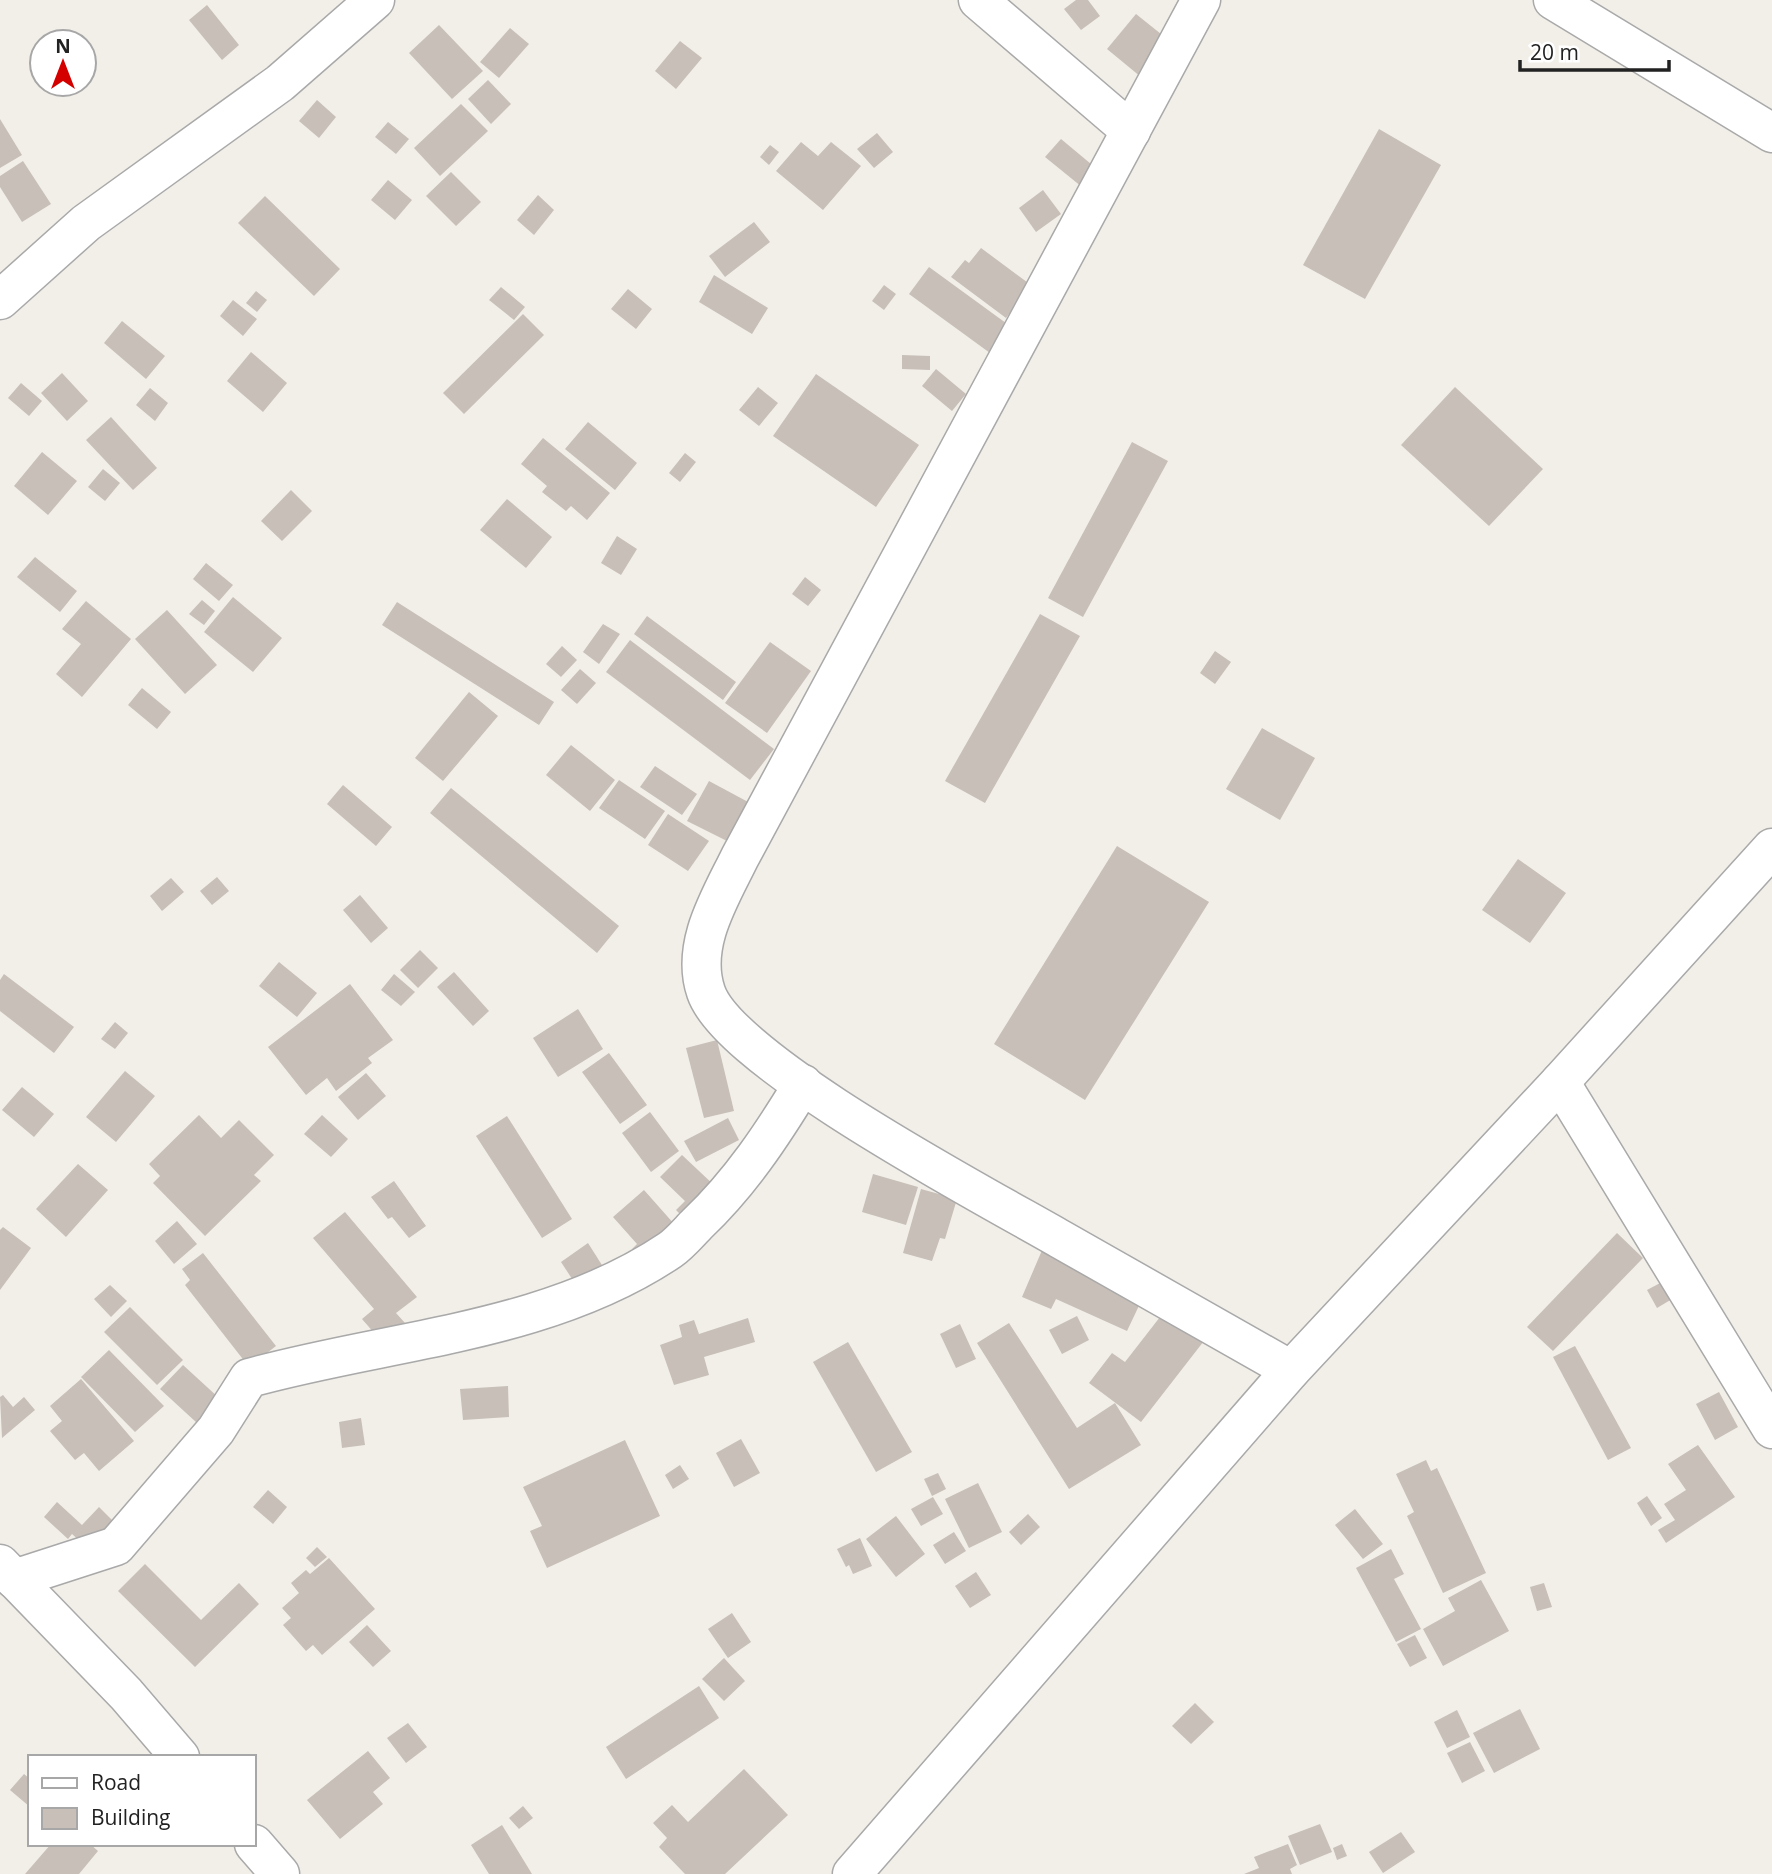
<svg xmlns="http://www.w3.org/2000/svg" width="1772" height="1874" font-family="'Open Sans',sans-serif">
<style>
.building{fill:#c7bfb8}
.lines{fill:none;stroke-linecap:round;stroke-linejoin:round}
.minor-casing{stroke:#a9a9a9;stroke-width:41}
.minor{stroke:#fff;stroke-width:38}
</style>
<rect width="100%" height="100%" fill="#f2efe9"/>
<g class="building">
<path d="M 1076,0 L 1088,0 L 1100,16 L 1081,30 L 1064,9 Z"/>
<path d="M 207,5 L 239,45 L 222,60 L 189,20 Z"/>
<path d="M 1136,14 L 1171,42 L 1141,77 L 1107,49 Z"/>
<path d="M 439,25 L 483,71 L 452,99 L 409,53 Z"/>
<path d="M 510,28 L 529,44 L 499,78 L 480,62 Z"/>
<path d="M 680,41 L 702,58 L 676,89 L 655,71 Z"/>
<path d="M 488,80 L 511,104 L 491,124 L 468,99 Z"/>
<path d="M 317,100 L 336,117 L 319,138 L 299,121 Z"/>
<path d="M 461,104 L 488,131 L 440,176 L 414,148 Z"/>
<path d="M 0,119 L 22,155 L 0,168 Z"/>
<path d="M 388,122 L 409,139 L 396,154 L 375,137 Z"/>
<path d="M 1379,129 L 1441,165 L 1365,299 L 1303,265 Z"/>
<path d="M 877,133 L 893,152 L 874,168 L 857,149 Z"/>
<path d="M 1061,139 L 1097,169 L 1082,187 L 1045,157 Z"/>
<path d="M 801,142 L 818,156 L 831,142 L 861,166 L 823,210 L 776,171 Z"/>
<path d="M 770,145 L 779,152 L 769,165 L 760,157 Z"/>
<path d="M 23,161 L 51,204 L 22,222 L 0,187 L 0,176 Z"/>
<path d="M 451,172 L 481,202 L 456,226 L 426,196 Z"/>
<path d="M 388,180 L 412,200 L 395,220 L 371,200 Z"/>
<path d="M 1043,190 L 1061,214 L 1036,232 L 1019,208 Z"/>
<path d="M 538,195 L 554,210 L 534,235 L 517,220 Z"/>
<path d="M 265,196 L 340,269 L 314,296 L 238,223 Z"/>
<path d="M 754,222 L 770,242 L 725,277 L 709,256 Z"/>
<path d="M 981,248 L 1031,285 L 1006,318 L 951,277 L 965,260 L 969,263 Z"/>
<path d="M 929,267 L 1010,326 L 990,353 L 909,294 Z"/>
<path d="M 714,275 L 768,308 L 752,334 L 699,302 Z"/>
<path d="M 884,285 L 896,294 L 884,310 L 872,301 Z"/>
<path d="M 501,287 L 525,307 L 514,320 L 489,300 Z"/>
<path d="M 628,289 L 652,309 L 636,329 L 611,309 Z"/>
<path d="M 256,291 L 267,300 L 257,312 L 246,303 Z"/>
<path d="M 233,300 L 257,319 L 243,336 L 220,316 Z"/>
<path d="M 523,314 L 544,335 L 464,414 L 443,393 Z"/>
<path d="M 122,321 L 165,356 L 146,379 L 104,343 Z"/>
<path d="M 251,352 L 287,383 L 263,412 L 227,381 Z"/>
<path d="M 902,355 L 930,356 L 930,370 L 902,369 Z"/>
<path d="M 936,369 L 966,394 L 952,411 L 922,386 Z"/>
<path d="M 62,373 L 88,401 L 67,421 L 41,393 Z"/>
<path d="M 816,374 L 919,445 L 876,507 L 773,436 Z"/>
<path d="M 21,383 L 42,401 L 29,416 L 8,398 Z"/>
<path d="M 758,387 L 778,403 L 759,426 L 739,410 Z"/>
<path d="M 1455,387 L 1543,469 L 1489,526 L 1401,445 Z"/>
<path d="M 150,388 L 168,403 L 155,421 L 136,405 Z"/>
<path d="M 111,417 L 157,468 L 133,490 L 86,440 Z"/>
<path d="M 588,422 L 637,463 L 615,490 L 565,449 Z"/>
<path d="M 543,438 L 610,493 L 587,520 L 571,506 L 566,511 L 542,492 L 547,486 L 521,464 Z"/>
<path d="M 1132,442 L 1168,461 L 1083,617 L 1048,598 Z"/>
<path d="M 42,452 L 77,481 L 48,515 L 14,486 Z"/>
<path d="M 685,453 L 696,462 L 680,482 L 669,473 Z"/>
<path d="M 103,469 L 120,483 L 105,501 L 88,487 Z"/>
<path d="M 291,490 L 312,511 L 282,541 L 261,521 Z"/>
<path d="M 507,499 L 552,537 L 526,568 L 480,530 Z"/>
<path d="M 617,536 L 637,549 L 621,575 L 601,563 Z"/>
<path d="M 35,557 L 77,591 L 60,612 L 17,577 Z"/>
<path d="M 206,563 L 233,585 L 219,601 L 193,579 Z"/>
<path d="M 805,577 L 821,590 L 808,606 L 792,594 Z"/>
<path d="M 233,597 L 282,638 L 253,672 L 204,632 Z"/>
<path d="M 202,600 L 215,611 L 204,625 L 189,614 Z"/>
<path d="M 86,601 L 131,639 L 82,697 L 56,674 L 81,644 L 62,629 Z"/>
<path d="M 397,602 L 554,702 L 539,725 L 382,625 Z"/>
<path d="M 167,610 L 217,665 L 185,694 L 135,639 Z"/>
<path d="M 1040,614 L 1080,636 L 985,803 L 945,781 Z"/>
<path d="M 647,616 L 736,682 L 723,700 L 634,634 Z"/>
<path d="M 603,624 L 620,634 L 599,664 L 583,652 Z"/>
<path d="M 630,640 L 774,749 L 750,780 L 606,672 Z"/>
<path d="M 770,642 L 811,671 L 767,733 L 725,703 Z"/>
<path d="M 562,646 L 577,660 L 561,677 L 546,664 Z"/>
<path d="M 1215,651 L 1231,662 L 1215,684 L 1200,673 Z"/>
<path d="M 580,669 L 596,683 L 577,704 L 561,690 Z"/>
<path d="M 142,688 L 171,712 L 157,729 L 128,705 Z"/>
<path d="M 469,692 L 498,716 L 443,781 L 415,758 Z"/>
<path d="M 1262,728 L 1315,758 L 1280,820 L 1226,789 Z"/>
<path d="M 571,745 L 615,780 L 590,811 L 546,775 Z"/>
<path d="M 655,766 L 697,794 L 682,815 L 640,787 Z"/>
<path d="M 619,780 L 665,811 L 645,839 L 599,808 Z"/>
<path d="M 709,781 L 750,803 L 729,842 L 687,821 Z"/>
<path d="M 343,785 L 392,827 L 376,846 L 327,804 Z"/>
<path d="M 451,788 L 619,926 L 597,953 L 430,813 Z"/>
<path d="M 668,814 L 709,841 L 688,871 L 648,845 Z"/>
<path d="M 1117,846 L 1209,902 L 1085,1100 L 994,1044 Z"/>
<path d="M 1518,859 L 1566,893 L 1530,943 L 1482,910 Z"/>
<path d="M 217,877 L 229,891 L 212,905 L 200,891 Z"/>
<path d="M 171,878 L 184,892 L 162,911 L 150,896 Z"/>
<path d="M 360,895 L 388,928 L 371,943 L 343,910 Z"/>
<path d="M 420,950 L 438,968 L 418,988 L 400,970 Z"/>
<path d="M 279,962 L 317,993 L 297,1017 L 259,986 Z"/>
<path d="M 454,972 L 489,1011 L 473,1026 L 437,987 Z"/>
<path d="M 4,974 L 74,1027 L 54,1053 L 0,1011 L 0,980 Z"/>
<path d="M 394,974 L 415,992 L 401,1006 L 381,990 Z"/>
<path d="M 350,984 L 393,1040 L 368,1058 L 372,1063 L 336,1091 L 327,1078 L 306,1095 L 268,1047 Z"/>
<path d="M 578,1009 L 603,1049 L 558,1077 L 533,1038 Z"/>
<path d="M 115,1022 L 128,1033 L 115,1049 L 101,1039 Z"/>
<path d="M 717,1040 L 734,1111 L 704,1118 L 686,1048 Z"/>
<path d="M 609,1053 L 647,1105 L 620,1124 L 582,1072 Z"/>
<path d="M 125,1071 L 155,1096 L 116,1142 L 86,1117 Z"/>
<path d="M 366,1073 L 386,1096 L 358,1120 L 338,1097 Z"/>
<path d="M 22,1087 L 54,1114 L 34,1137 L 2,1110 Z"/>
<path d="M 650,1112 L 679,1151 L 651,1172 L 622,1133 Z"/>
<path d="M 199,1115 L 221,1138 L 239,1120 L 274,1155 L 254,1175 L 261,1181 L 205,1236 L 153,1183 L 160,1176 L 149,1164 Z"/>
<path d="M 322,1115 L 348,1139 L 331,1157 L 304,1134 Z"/>
<path d="M 507,1116 L 572,1219 L 542,1238 L 476,1136 Z"/>
<path d="M 728,1118 L 739,1140 L 696,1162 L 684,1141 Z"/>
<path d="M 682,1155 L 716,1187 L 685,1219 L 676,1210 L 685,1201 L 660,1177 Z"/>
<path d="M 78,1164 L 108,1190 L 66,1237 L 36,1209 Z"/>
<path d="M 873,1174 L 918,1187 L 906,1225 L 862,1212 Z"/>
<path d="M 394,1181 L 426,1226 L 409,1238 L 392,1217 L 388,1219 L 371,1197 Z"/>
<path d="M 921,1189 L 957,1199 L 945,1239 L 940,1238 L 932,1261 L 903,1253 Z"/>
<path d="M 644,1190 L 675,1225 L 640,1257 L 632,1249 L 637,1244 L 613,1217 Z"/>
<path d="M 345,1212 L 417,1297 L 396,1313 L 405,1323 L 382,1342 L 362,1319 L 374,1309 L 313,1238 Z"/>
<path d="M 177,1221 L 197,1244 L 174,1264 L 155,1241 Z"/>
<path d="M 3,1227 L 31,1248 L 0,1290 L 0,1230 Z"/>
<path d="M 1617,1233 L 1643,1258 L 1553,1351 L 1527,1327 Z"/>
<path d="M 588,1243 L 607,1273 L 580,1291 L 561,1262 Z"/>
<path d="M 1043,1248 L 1145,1293 L 1127,1331 L 1056,1299 L 1051,1309 L 1022,1297 Z"/>
<path d="M 203,1253 L 276,1346 L 249,1367 L 185,1285 L 190,1280 L 182,1269 Z"/>
<path d="M 1662,1282 L 1672,1299 L 1657,1308 L 1647,1290 Z"/>
<path d="M 110,1285 L 127,1301 L 111,1317 L 94,1299 Z"/>
<path d="M 130,1307 L 183,1360 L 157,1385 L 104,1332 Z"/>
<path d="M 1167,1308 L 1207,1337 L 1141,1422 L 1089,1383 L 1112,1353 L 1125,1362 Z"/>
<path d="M 1077,1316 L 1089,1340 L 1062,1354 L 1049,1330 Z"/>
<path d="M 748,1318 L 755,1342 L 704,1357 L 709,1375 L 674,1385 L 660,1345 L 682,1337 L 679,1325 L 694,1320 L 699,1334 Z"/>
<path d="M 1009,1323 L 1077,1428 L 1115,1403 L 1141,1445 L 1069,1489 L 977,1343 Z"/>
<path d="M 960,1324 L 976,1359 L 956,1368 L 940,1334 Z"/>
<path d="M 848,1342 L 912,1452 L 876,1472 L 813,1362 Z"/>
<path d="M 1575,1346 L 1631,1448 L 1608,1460 L 1553,1357 Z"/>
<path d="M 109,1350 L 164,1406 L 135,1432 L 81,1377 Z"/>
<path d="M 183,1365 L 219,1398 L 197,1423 L 160,1389 Z"/>
<path d="M 81,1379 L 134,1441 L 99,1471 L 84,1453 L 75,1460 L 50,1431 L 62,1421 L 50,1406 Z"/>
<path d="M 508,1386 L 509,1417 L 463,1420 L 460,1389 Z"/>
<path d="M 1719,1392 L 1738,1427 L 1715,1440 L 1696,1404 Z"/>
<path d="M 3,1395 L 13,1407 L 24,1397 L 35,1410 L 2,1438 L 0,1397 Z"/>
<path d="M 361,1418 L 365,1445 L 342,1448 L 339,1422 Z"/>
<path d="M 741,1439 L 760,1473 L 734,1487 L 716,1453 Z"/>
<path d="M 625,1440 L 660,1516 L 547,1568 L 530,1531 L 542,1526 L 523,1487 Z"/>
<path d="M 1698,1445 L 1735,1497 L 1666,1543 L 1658,1530 L 1675,1520 L 1664,1504 L 1686,1490 L 1668,1464 Z"/>
<path d="M 1426,1460 L 1431,1471 L 1437,1468 L 1486,1573 L 1443,1593 L 1407,1516 L 1414,1512 L 1396,1474 Z"/>
<path d="M 680,1465 L 689,1479 L 673,1489 L 665,1475 Z"/>
<path d="M 938,1473 L 946,1489 L 932,1496 L 924,1479 Z"/>
<path d="M 978,1483 L 1002,1532 L 969,1548 L 945,1499 Z"/>
<path d="M 268,1490 L 287,1507 L 273,1524 L 253,1507 Z"/>
<path d="M 1647,1496 L 1662,1518 L 1651,1526 L 1637,1503 Z"/>
<path d="M 933,1497 L 943,1514 L 921,1526 L 911,1509 Z"/>
<path d="M 57,1502 L 82,1525 L 99,1507 L 116,1524 L 91,1551 L 72,1534 L 68,1539 L 44,1517 Z"/>
<path d="M 1355,1509 L 1383,1544 L 1363,1559 L 1335,1525 Z"/>
<path d="M 1028,1514 L 1040,1527 L 1021,1545 L 1009,1532 Z"/>
<path d="M 896,1516 L 925,1554 L 896,1577 L 866,1539 Z"/>
<path d="M 954,1532 L 966,1551 L 945,1564 L 933,1545 Z"/>
<path d="M 860,1538 L 872,1566 L 853,1574 L 849,1565 L 846,1567 L 837,1549 Z"/>
<path d="M 317,1547 L 327,1557 L 315,1567 L 306,1558 Z"/>
<path d="M 1391,1549 L 1404,1574 L 1394,1579 L 1421,1629 L 1396,1642 L 1356,1568 Z"/>
<path d="M 329,1558 L 375,1609 L 322,1655 L 313,1645 L 306,1651 L 283,1625 L 291,1618 L 282,1608 L 299,1593 L 291,1583 L 306,1570 L 310,1574 Z"/>
<path d="M 145,1564 L 201,1620 L 239,1583 L 259,1604 L 195,1667 L 118,1591 Z"/>
<path d="M 976,1572 L 991,1595 L 970,1608 L 955,1586 Z"/>
<path d="M 1481,1580 L 1509,1631 L 1443,1666 L 1423,1629 L 1455,1611 L 1448,1598 Z"/>
<path d="M 1544,1583 L 1552,1607 L 1537,1611 L 1530,1587 Z"/>
<path d="M 732,1613 L 751,1642 L 728,1658 L 708,1629 Z"/>
<path d="M 367,1625 L 391,1651 L 373,1667 L 349,1642 Z"/>
<path d="M 1415,1635 L 1427,1658 L 1410,1667 L 1397,1644 Z"/>
<path d="M 724,1658 L 745,1681 L 724,1701 L 702,1679 Z"/>
<path d="M 699,1686 L 719,1718 L 626,1779 L 606,1747 Z"/>
<path d="M 1195,1703 L 1214,1722 L 1191,1744 L 1172,1726 Z"/>
<path d="M 1520,1709 L 1540,1749 L 1494,1773 L 1473,1733 Z"/>
<path d="M 1457,1710 L 1470,1737 L 1447,1748 L 1434,1722 Z"/>
<path d="M 408,1723 L 427,1747 L 406,1763 L 387,1738 Z"/>
<path d="M 1470,1742 L 1485,1771 L 1462,1783 L 1447,1753 Z"/>
<path d="M 368,1751 L 390,1778 L 373,1792 L 383,1804 L 340,1839 L 307,1800 Z"/>
<path d="M 744,1769 L 788,1815 L 725,1874 L 685,1874 L 659,1847 L 667,1838 L 653,1823 L 672,1805 L 688,1822 Z"/>
<path d="M 24,1774 L 30,1779 L 30,1807 L 10,1790 Z"/>
<path d="M 523,1806 L 533,1818 L 519,1829 L 509,1818 Z"/>
<path d="M 1320,1824 L 1332,1852 L 1300,1865 L 1288,1836 Z"/>
<path d="M 502,1825 L 532,1874 L 489,1874 L 471,1845 Z"/>
<path d="M 1401,1832 L 1415,1852 L 1383,1873 L 1369,1852 Z"/>
<path d="M 51,1844 L 90,1844 L 98,1851 L 79,1874 L 25,1874 Z"/>
<path d="M 1288,1844 L 1297,1865 L 1290,1869 L 1292,1874 L 1244,1874 L 1259,1868 L 1254,1857 Z"/>
<path d="M 1342,1844 L 1347,1856 L 1337,1860 L 1333,1848 Z"/>
</g>
<g class="lines">
<defs>
<g id="minor">
<path d="M 978,0 L 1131,131"/>
<path d="M 1201,0 L 740,857 C 720,898 690,945 706,992 C 730,1062 989,1198 1060,1239 C 1137,1283 1214,1326 1291,1370"/>
<path d="M 1553,0 L 1772,133"/>
<path d="M 0,300 L 86,223 L 280,83 L 375,0"/>
<path d="M 1560,1082 L 1772,1429"/>
<path d="M 0,1564 L 126,1694 L 180,1757"/>
<path d="M 14,1579 L 116,1546 L 216,1430 L 249,1378 C 389,1339 547,1333 670,1250 C 680,1243 689,1232 697,1224 C 741,1182 772,1135 803,1084"/>
<path d="M 254,1844 L 280,1874"/>
<path d="M 852,1874 L 1291,1370 L 1560,1082 L 1772,848"/>
</g>
</defs>
<use href="#minor" class="minor-casing"/>
<use href="#minor" class="minor"/>
</g>
<rect x="28" y="1755" width="228" height="91" fill="#ffffff" stroke="#a7a7a7" stroke-width="2"/>
<rect x="42" y="1778" width="35" height="10" fill="#ffffff" stroke="#a7a7a7" stroke-width="2"/>
<text x="91" y="1790" font-size="21" fill="#222222">Road</text>
<rect x="42" y="1808" width="35" height="21" fill="#c7bfb8" stroke="#a7a7a7" stroke-width="2"/>
<text x="91" y="1825" font-size="21" fill="#222222">Building</text>
<g transform="translate(63 63)"><circle r="33" fill="#ffffff" stroke="#a7a7a7" stroke-width="2"/>
<path d="M0-5L12 26L0 18L-12 26Z" fill="#d40000"/>
<text y="-10" font-size="19" font-weight="bold" text-anchor="middle" fill="#222222">N</text>
</g>
<path d="M1520 60v10h149v-10" fill="none" stroke="#222222" stroke-width="3.5"/>
<text x="1530" y="60" font-size="21" fill="#222222" stroke="#ffffff" stroke-width="5" paint-order="stroke">20 m</text>
</svg>
